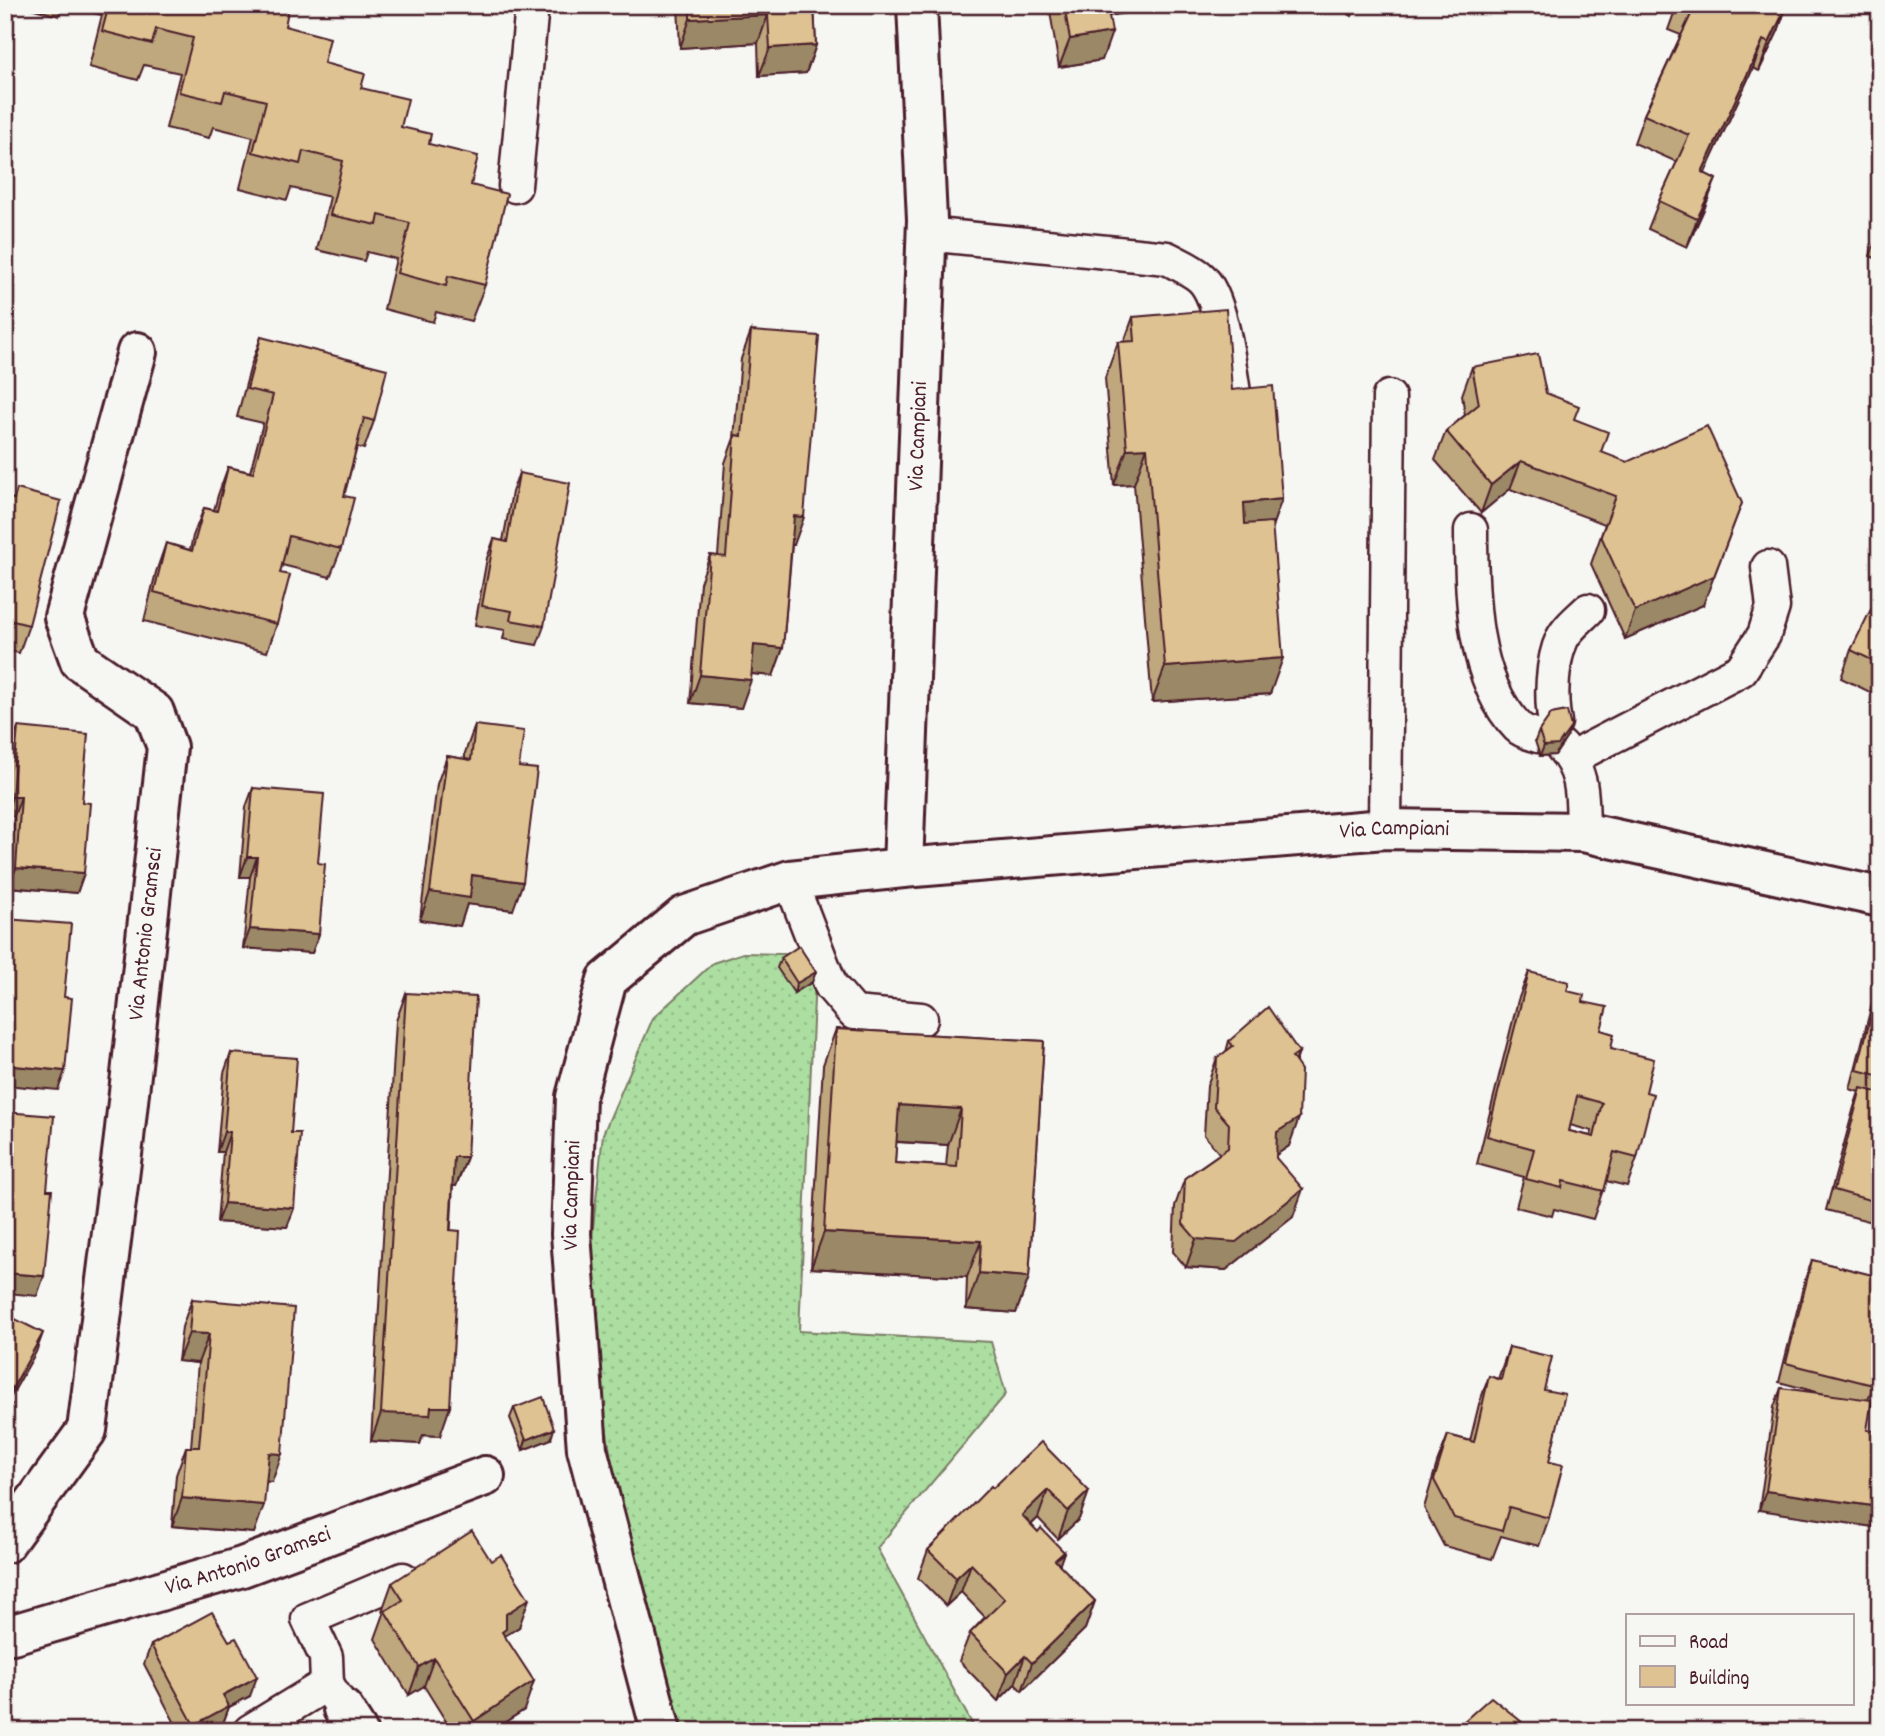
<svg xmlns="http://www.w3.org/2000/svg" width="1885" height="1736" font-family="Dekko,sans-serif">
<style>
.grass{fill:url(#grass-dots);stroke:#7a7e66;stroke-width:2}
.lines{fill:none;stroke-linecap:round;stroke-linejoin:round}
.service-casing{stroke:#4a1f2b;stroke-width:37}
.minor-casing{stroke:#4a1f2b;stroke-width:44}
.service{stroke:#f6f6f2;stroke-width:32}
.minor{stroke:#f6f6f2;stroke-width:38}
.wall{fill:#bfa77e;stroke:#4a1f2b;stroke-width:2;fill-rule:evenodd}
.shaded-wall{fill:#9b8866;stroke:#4a1f2b;stroke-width:2}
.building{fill:#dec292;stroke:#4a1f2b;stroke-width:2;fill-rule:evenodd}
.labels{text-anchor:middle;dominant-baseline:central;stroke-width:5;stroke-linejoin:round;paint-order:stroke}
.street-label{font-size:23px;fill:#4a1f2b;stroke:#f6f6f2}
</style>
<defs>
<pattern id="grass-dots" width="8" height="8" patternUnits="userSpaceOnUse" patternTransform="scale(1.75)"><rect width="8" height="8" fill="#abdea0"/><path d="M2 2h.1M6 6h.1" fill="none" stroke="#95be8a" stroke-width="1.8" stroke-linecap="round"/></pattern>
</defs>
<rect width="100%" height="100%" fill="#f6f6f2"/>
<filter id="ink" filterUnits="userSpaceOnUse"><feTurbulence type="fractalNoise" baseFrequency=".0143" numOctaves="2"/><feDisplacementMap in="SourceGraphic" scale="14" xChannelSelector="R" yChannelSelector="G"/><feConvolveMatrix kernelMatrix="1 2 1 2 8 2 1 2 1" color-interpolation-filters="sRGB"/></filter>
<g filter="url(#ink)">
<path class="grass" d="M 743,953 L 816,955 L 799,1331 L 991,1342 L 1006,1394 L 877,1548 L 976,1731 L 680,1731 L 613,1472 L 586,1294 L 603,1134 L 653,1018 L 713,963 Z"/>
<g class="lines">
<defs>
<g id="service">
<path d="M 515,186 L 532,5"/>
<path d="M 926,234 L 1167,258 C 1178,264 1193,270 1201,278 C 1223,298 1231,376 1236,406"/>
<path d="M 1471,530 C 1471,592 1472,680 1518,727 C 1523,732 1532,734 1538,736"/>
<path d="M 1555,722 C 1550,699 1552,660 1562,639 C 1567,628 1580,618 1588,610"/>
<path d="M 1561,746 C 1585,773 1582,798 1583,832"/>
<path d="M 1573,759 L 1587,750 L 1741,670 L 1764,635 L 1773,607 L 1768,567"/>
<path d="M 1385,829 L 1389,397"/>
<path d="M 790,880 L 831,986 L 854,1013 L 921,1019"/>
<path d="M 327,1684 L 326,1657 L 308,1619 L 403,1579"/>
<path d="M 250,1731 L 327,1684 L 338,1701"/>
</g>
<g id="minor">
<path id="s1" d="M 903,868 L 927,220 L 917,5"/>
<path id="s2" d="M 5,1543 L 87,1430 L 124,1138 L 167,747 L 154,712 L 80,661 L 64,617 L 137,352"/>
<path id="s3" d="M 5,1634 L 13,1634 L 242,1567 L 485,1476"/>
<path d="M 343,1709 L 357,1731"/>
<path id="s4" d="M 661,1731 L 587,1449 L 571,1234 L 576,1097 L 607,980 L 684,916 L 790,880 L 903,868 L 1385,829 L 1583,832 L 1880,897"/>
</g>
</defs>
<use href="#service" class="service-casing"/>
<use href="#minor" class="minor-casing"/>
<use href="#service" class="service"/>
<use href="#minor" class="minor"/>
</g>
<g class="wall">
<path d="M 20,5 L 62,5 L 59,16 Z"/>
<path d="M 63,5 L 267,5 L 285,26 L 324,63 L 361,88 L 401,127 L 429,144 L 471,185 L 485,285 L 471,321 L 436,312 L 433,322 L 384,309 L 396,259 L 367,252 L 364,261 L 317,250 L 330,197 L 291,188 L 287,200 L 240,188 L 253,137 L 213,127 L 209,138 L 166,128 L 180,73 L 144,65 L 138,80 L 89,67 L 102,15 Z"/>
<path d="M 678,5 L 814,5 L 816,45 L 806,73 L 759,76 L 758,43 L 680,48 Z"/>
<path d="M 1049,5 L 1138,5 L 1136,11 L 1109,16 L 1102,60 L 1059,67 Z"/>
<path d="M 1334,5 L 1358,5 L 1352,16 Z"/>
<path d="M 1677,5 L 1787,5 L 1778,31 L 1759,71 L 1753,68 L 1704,174 L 1705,207 L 1687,247 L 1648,229 L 1659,201 L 1677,162 L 1634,143 L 1644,115 L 1681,35 L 1668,30 Z"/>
<path d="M 1880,228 L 1880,260 L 1870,256 Z"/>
<path d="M 1133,317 L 1232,390 L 1272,527 L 1270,694 L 1152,702 L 1134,484 L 1114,485 L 1105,378 L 1118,342 L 1124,342 Z"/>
<path d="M 751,331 L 794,545 L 792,545 L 783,648 L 773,676 L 751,674 L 741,708 L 690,703 L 700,583 L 710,555 L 718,556 L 725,463 L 734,438 L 741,359 Z"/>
<path d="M 261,337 L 374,421 L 364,449 L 357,447 L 344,496 L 341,549 L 330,577 L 282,565 L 280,573 L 277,624 L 267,652 L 144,621 L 156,572 L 166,543 L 190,550 L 193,536 L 204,508 L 214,510 L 218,495 L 228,467 L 250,472 L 263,423 L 237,417 L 251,365 Z"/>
<path d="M 1472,367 L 1546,393 L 1574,419 L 1601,452 L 1703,605 L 1625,639 L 1591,564 L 1605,524 L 1510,489 L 1481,513 L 1435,460 L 1446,431 L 1465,415 L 1462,395 Z"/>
<path d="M 519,473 L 544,626 L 537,645 L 503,639 L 505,630 L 475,625 L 487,558 L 494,539 L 503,541 L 512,492 Z"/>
<path d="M 5,497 L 29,625 L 19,653 L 5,650 Z"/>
<path d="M 1880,604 L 1880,697 L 1841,678 L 1851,650 Z"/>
<path d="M 475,725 L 519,767 L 513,910 L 467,904 L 460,926 L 420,920 L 437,784 L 447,756 L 465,759 L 465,753 Z"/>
<path d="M 18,727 L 82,802 L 84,873 L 77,893 L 9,887 L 14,816 L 5,816 L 5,811 L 10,747 Z"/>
<path d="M 1539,731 L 1567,737 L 1555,755 L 1540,756 L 1535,741 Z"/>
<path d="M 253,788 L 318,863 L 319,934 L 312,953 L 243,948 L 250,877 L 240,877 L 246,807 Z"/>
<path d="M 781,958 L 812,982 L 794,993 L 777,968 Z"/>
<path d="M 1529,972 L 1567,991 L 1583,1002 L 1611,1048 L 1646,1092 L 1637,1158 L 1627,1186 L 1606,1181 L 1593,1219 L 1554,1209 L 1552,1216 L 1516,1207 L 1524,1177 L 1477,1164 L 1518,1000 ZM 1570,1125 L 1592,1131 L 1591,1136 L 1569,1131 Z"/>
<path d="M 1880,977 L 1880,1224 L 1826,1210 L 1854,1107 L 1859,1092 L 1850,1089 L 1876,988 Z"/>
<path d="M 406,993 L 467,1157 L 456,1186 L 453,1185 L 440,1436 L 423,1435 L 420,1444 L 371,1441 L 396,1021 Z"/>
<path d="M 836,1029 L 1044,1041 L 1029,1277 L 1016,1313 L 966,1309 L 967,1277 L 811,1268 L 823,1065 ZM 896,1142 L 948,1145 L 946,1166 L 895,1163 Z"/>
<path d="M 1229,1041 L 1299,1052 L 1296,1062 L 1289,1146 L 1276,1155 L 1276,1158 L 1293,1217 L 1226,1270 L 1186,1267 L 1173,1252 L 1175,1206 L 1185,1178 L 1219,1154 L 1219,1153 L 1204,1135 L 1207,1086 L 1217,1058 L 1226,1052 Z"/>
<path d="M 231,1053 L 291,1133 L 294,1208 L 287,1227 L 217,1222 L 223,1152 L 217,1152 L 224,1073 Z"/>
<path d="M 1812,1260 L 1880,1277 L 1880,1382 L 1875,1381 L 1868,1400 L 1759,1510 L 1774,1407 L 1781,1388 L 1824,1394 L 1779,1382 L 1805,1279 Z"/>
<path d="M 192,1299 L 272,1482 L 266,1481 L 254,1533 L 172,1526 L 176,1475 L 186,1447 L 191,1447 L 198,1363 L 178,1361 L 182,1327 Z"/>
<path d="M 1509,1347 L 1544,1390 L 1549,1462 L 1549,1518 L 1539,1546 L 1501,1536 L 1492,1559 L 1444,1546 L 1424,1508 L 1437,1463 L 1448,1435 L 1470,1441 L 1479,1404 L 1489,1376 L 1498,1379 Z"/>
<path d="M 514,1408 L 551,1439 L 523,1450 L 510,1418 Z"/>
<path d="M 993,1488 L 1089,1491 L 1079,1519 L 1058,1539 L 1038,1518 L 1031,1525 L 1038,1532 L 1064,1552 L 1059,1565 L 1095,1601 L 1085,1629 L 1022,1691 L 1015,1684 L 998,1701 L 959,1661 L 970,1633 L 985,1617 L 961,1592 L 946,1606 L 918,1578 L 928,1550 Z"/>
<path d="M 392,1583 L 519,1627 L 505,1636 L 524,1710 L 491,1731 L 452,1731 L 424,1686 L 409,1695 L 375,1639 L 384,1614 L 382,1611 Z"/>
<path d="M 229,1641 L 250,1696 L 229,1707 L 222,1726 L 212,1731 L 179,1731 L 144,1664 L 151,1645 Z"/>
</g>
<g class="shaded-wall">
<path d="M 1099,5 L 1138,5 L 1136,11 L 1094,18 Z"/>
<path d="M 1787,5 L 1778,31 L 1759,71 L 1769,43 Z"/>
<path d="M 768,15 L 758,43 L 680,48 L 690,19 Z"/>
<path d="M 1112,32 L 1102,60 L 1059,67 L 1070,39 Z"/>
<path d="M 1763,40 L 1753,68 L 1692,201 L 1702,172 Z"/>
<path d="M 816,45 L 806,73 L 759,76 L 770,48 Z"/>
<path d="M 1716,179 L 1705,207 L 1687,247 L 1697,219 Z"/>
<path d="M 1147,448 L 1134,484 L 1114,485 L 1127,449 Z"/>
<path d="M 1521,461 L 1510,489 L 1481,513 L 1491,485 Z"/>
<path d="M 1282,499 L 1269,535 L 1230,539 L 1244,503 Z"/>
<path d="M 1742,503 L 1703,605 L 1625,639 L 1635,611 Z"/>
<path d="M 794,516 L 804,517 L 794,545 L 784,544 Z"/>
<path d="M 754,645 L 783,648 L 773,676 L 744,673 Z"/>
<path d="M 1283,658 L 1270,694 L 1152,702 L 1165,667 Z"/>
<path d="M 700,675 L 751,680 L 741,708 L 690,703 Z"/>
<path d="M 1571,727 L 1567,737 L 1555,755 L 1540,756 L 1544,746 Z"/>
<path d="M 12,797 L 21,797 L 14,816 L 5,816 Z"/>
<path d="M 247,857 L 257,857 L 250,877 L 240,877 Z"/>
<path d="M 16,868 L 84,873 L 77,893 L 9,887 Z"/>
<path d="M 472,875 L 523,882 L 513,910 L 467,904 L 460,926 L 420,920 L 430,892 Z"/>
<path d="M 250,929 L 319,934 L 312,953 L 243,948 Z"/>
<path d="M 816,972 L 812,982 L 794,993 L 797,983 Z"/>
<path d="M 1299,1052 L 1289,1080 L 1292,1057 Z"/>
<path d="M 5,1065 L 65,1071 L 58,1090 L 5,1085 Z"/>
<path d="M 899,1105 L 961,1109 L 948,1145 L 886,1141 Z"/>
<path d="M 1299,1118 L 1289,1146 L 1267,1161 L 1277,1132 Z"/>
<path d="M 224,1132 L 230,1132 L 223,1152 L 217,1152 Z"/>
<path d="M 454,1157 L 467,1157 L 456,1186 L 444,1185 Z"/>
<path d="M 1303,1189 L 1293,1217 L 1226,1270 L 1186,1267 L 1196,1239 Z"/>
<path d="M 224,1203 L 294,1208 L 287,1227 L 217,1222 Z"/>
<path d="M 824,1232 L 981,1241 L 967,1277 L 811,1268 Z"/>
<path d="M 5,1273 L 44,1276 L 37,1296 L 8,1293 L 5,1302 Z"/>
<path d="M 979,1273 L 1029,1277 L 1016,1313 L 966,1309 Z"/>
<path d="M 43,1333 L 36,1352 L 5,1407 L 6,1400 Z"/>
<path d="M 189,1333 L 209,1334 L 198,1363 L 178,1361 Z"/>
<path d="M 12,1404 L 5,1423 L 5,1417 Z"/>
<path d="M 431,1407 L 450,1407 L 440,1436 L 423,1435 L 420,1444 L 371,1441 L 381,1413 Z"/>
<path d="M 554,1429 L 551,1439 L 523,1450 L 526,1440 Z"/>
<path d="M 269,1453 L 282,1454 L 272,1482 L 258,1481 Z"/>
<path d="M 1048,1490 L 1038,1518 L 1012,1543 L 1022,1515 Z"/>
<path d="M 1089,1491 L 1079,1519 L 1058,1539 L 1068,1511 Z"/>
<path d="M 1766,1491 L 1880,1507 L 1880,1528 L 1759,1510 Z"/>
<path d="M 182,1498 L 264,1505 L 254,1533 L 172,1526 Z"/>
<path d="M 1064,1552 L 1054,1581 L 1055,1560 Z"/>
<path d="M 971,1564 L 961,1592 L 946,1606 L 956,1578 Z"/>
<path d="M 529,1599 L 519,1627 L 503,1637 L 496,1657 L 506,1614 Z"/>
<path d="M 1095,1601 L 1085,1629 L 1022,1691 L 1032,1663 Z"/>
<path d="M 1025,1656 L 1015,1684 L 998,1701 L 1008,1673 Z"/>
<path d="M 434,1658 L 424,1686 L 409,1695 L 419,1667 Z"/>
<path d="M 257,1677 L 250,1696 L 229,1707 L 222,1726 L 212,1731 L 192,1731 L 194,1725 L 223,1695 Z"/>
<path d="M 534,1681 L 524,1710 L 491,1731 L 470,1731 L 474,1721 Z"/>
</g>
<g class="building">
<path d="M 109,5 L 267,5 L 288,11 L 285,26 L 330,38 L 324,63 L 365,74 L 361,88 L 408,99 L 401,127 L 431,134 L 429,144 L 478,156 L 471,185 L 507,194 L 485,285 L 448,276 L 446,286 L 397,273 L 410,223 L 379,215 L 377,225 L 330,215 L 343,161 L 303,151 L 300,164 L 253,152 L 266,101 L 225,91 L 222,102 L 179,92 L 193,38 L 156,29 L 152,44 L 102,31 Z"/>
<path d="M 690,5 L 814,5 L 816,45 L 770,48 L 768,15 L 690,19 Z"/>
<path d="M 1064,5 L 1107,5 L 1112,32 L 1070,39 Z"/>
<path d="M 1687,5 L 1787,5 L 1769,43 L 1763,40 L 1702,172 L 1716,179 L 1697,219 L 1659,201 L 1689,135 L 1644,115 L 1694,8 Z"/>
<path d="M 1226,309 L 1232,390 L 1273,386 L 1282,499 L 1244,503 L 1245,524 L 1272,522 L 1283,658 L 1165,667 L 1147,448 L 1127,449 L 1118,342 L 1135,341 L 1133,317 Z"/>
<path d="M 751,331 L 819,336 L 804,517 L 794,516 L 783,648 L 754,645 L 751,680 L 700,675 L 710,555 L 726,557 L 735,435 L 742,436 Z"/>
<path d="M 261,337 L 387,369 L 374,421 L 364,418 L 344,496 L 354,498 L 341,549 L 289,536 L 280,573 L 290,575 L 277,624 L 154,592 L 166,543 L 192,551 L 204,508 L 217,511 L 228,467 L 253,473 L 273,395 L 247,389 Z"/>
<path d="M 1538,354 L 1546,393 L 1579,406 L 1574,419 L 1608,432 L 1601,452 L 1627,462 L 1707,426 L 1742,503 L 1714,576 L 1635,611 L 1601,536 L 1616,496 L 1521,461 L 1491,485 L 1446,431 L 1479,404 L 1472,367 Z"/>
<path d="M 519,473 L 570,483 L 544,626 L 510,620 L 512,611 L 482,606 L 494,539 L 507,542 Z"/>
<path d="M 17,489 L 61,501 L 29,625 L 5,619 L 5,497 L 14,499 Z"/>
<path d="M 1875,601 L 1880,604 L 1880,664 L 1851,650 Z"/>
<path d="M 1567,711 L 1571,727 L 1558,745 L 1544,746 L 1539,731 L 1551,714 Z"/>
<path d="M 475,725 L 524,731 L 519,767 L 537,769 L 523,882 L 472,875 L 470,898 L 430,892 L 447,756 L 471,760 Z"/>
<path d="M 18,727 L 88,734 L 82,802 L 90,803 L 84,873 L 16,868 L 21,797 L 12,797 Z"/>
<path d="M 253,788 L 324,794 L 318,863 L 325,864 L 319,934 L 250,929 L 257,857 L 247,857 Z"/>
<path d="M 5,919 L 71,924 L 64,997 L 72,998 L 65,1071 L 5,1065 Z"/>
<path d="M 799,946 L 816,972 L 797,983 L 781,958 Z"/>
<path d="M 1529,972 L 1569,982 L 1567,991 L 1584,995 L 1583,1002 L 1607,1007 L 1601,1030 L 1614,1034 L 1611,1048 L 1654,1059 L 1646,1092 L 1653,1094 L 1637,1158 L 1614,1152 L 1604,1191 L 1563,1181 L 1562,1188 L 1526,1179 L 1534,1149 L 1487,1136 ZM 1577,1096 L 1602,1103 L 1594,1137 L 1569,1131 Z"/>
<path d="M 1880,981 L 1880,1076 L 1857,1070 Z"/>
<path d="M 406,993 L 476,997 L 467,1157 L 454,1157 L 450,1230 L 460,1231 L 450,1407 L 431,1407 L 430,1415 L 381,1413 Z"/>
<path d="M 1268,1007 L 1299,1052 L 1292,1057 L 1301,1070 L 1299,1118 L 1277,1132 L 1276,1158 L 1303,1189 L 1236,1242 L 1196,1239 L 1183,1224 L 1185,1178 L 1228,1148 L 1229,1124 L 1214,1107 L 1217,1058 L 1233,1046 L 1229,1041 Z"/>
<path d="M 836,1029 L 1044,1041 L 1029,1277 L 979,1273 L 981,1241 L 824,1232 ZM 899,1105 L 961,1109 L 957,1167 L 895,1163 Z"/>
<path d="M 231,1053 L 297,1058 L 291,1133 L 300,1133 L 294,1208 L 224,1203 L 230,1132 L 224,1132 Z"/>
<path d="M 1861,1088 L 1880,1093 L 1880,1203 L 1834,1190 Z"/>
<path d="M 5,1112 L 54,1116 L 47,1190 L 52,1190 L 44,1276 L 5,1273 Z"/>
<path d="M 1812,1260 L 1880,1277 L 1880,1361 L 1873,1385 L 1786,1363 Z"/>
<path d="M 5,1285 L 11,1287 L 5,1297 Z"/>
<path d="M 192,1299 L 294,1308 L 282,1454 L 269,1453 L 264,1505 L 182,1498 L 186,1447 L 199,1447 L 209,1334 L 189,1333 Z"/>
<path d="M 5,1314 L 43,1333 L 6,1400 L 12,1404 L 5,1417 Z"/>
<path d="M 1509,1347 L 1552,1357 L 1544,1390 L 1565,1394 L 1549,1462 L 1563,1465 L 1549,1518 L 1509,1507 L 1502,1531 L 1454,1518 L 1434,1480 L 1448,1435 L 1474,1442 L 1489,1376 L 1501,1380 Z"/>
<path d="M 1781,1388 L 1872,1400 L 1867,1430 L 1880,1432 L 1880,1507 L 1766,1491 Z"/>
<path d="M 543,1397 L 554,1429 L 526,1440 L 514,1408 Z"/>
<path d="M 1041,1442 L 1089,1491 L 1068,1511 L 1048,1490 L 1022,1515 L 1038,1532 L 1041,1528 L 1064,1552 L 1055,1560 L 1095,1601 L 1032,1663 L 1025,1656 L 1008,1673 L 970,1633 L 1005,1599 L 971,1564 L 956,1578 L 928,1550 L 991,1486 L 993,1488 Z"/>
<path d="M 472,1531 L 491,1561 L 501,1555 L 529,1599 L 506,1614 L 506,1629 L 502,1632 L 534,1681 L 474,1721 L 434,1658 L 419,1667 L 385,1611 L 403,1600 L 392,1583 Z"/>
<path d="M 212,1612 L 229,1641 L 236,1638 L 257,1677 L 223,1695 L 229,1706 L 194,1725 L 151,1645 Z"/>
<path d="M 1491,1697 L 1533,1731 L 1453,1731 Z"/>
</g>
</g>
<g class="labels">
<g class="street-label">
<text stroke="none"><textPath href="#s1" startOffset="432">Via Campiani</textPath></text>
<text stroke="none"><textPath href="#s4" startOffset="1584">Via Campiani</textPath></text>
<text stroke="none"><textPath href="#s2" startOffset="639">Via Antonio Gramsci</textPath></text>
<text stroke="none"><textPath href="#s4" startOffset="546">Via Campiani</textPath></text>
<text stroke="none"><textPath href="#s3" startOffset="254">Via Antonio Gramsci</textPath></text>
</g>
</g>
<rect width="1885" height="1736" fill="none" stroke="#f6f6f2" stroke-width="28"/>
<rect x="14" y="14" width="1857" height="1708" fill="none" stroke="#4a1f2b" stroke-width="2.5" filter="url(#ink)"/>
<rect x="1626" y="1614" width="228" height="91" fill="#f6f6f2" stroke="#b1a0a2" stroke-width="2"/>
<rect x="1640" y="1636" width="35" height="10" fill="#f6f6f2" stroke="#b1a0a2" stroke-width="2"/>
<text x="1689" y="1648" font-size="21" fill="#4a1f2b">Road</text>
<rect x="1640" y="1666" width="35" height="21" fill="#dec292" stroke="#b1a0a2" stroke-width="2"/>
<text x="1689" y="1684" font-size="21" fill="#4a1f2b">Building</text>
</svg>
